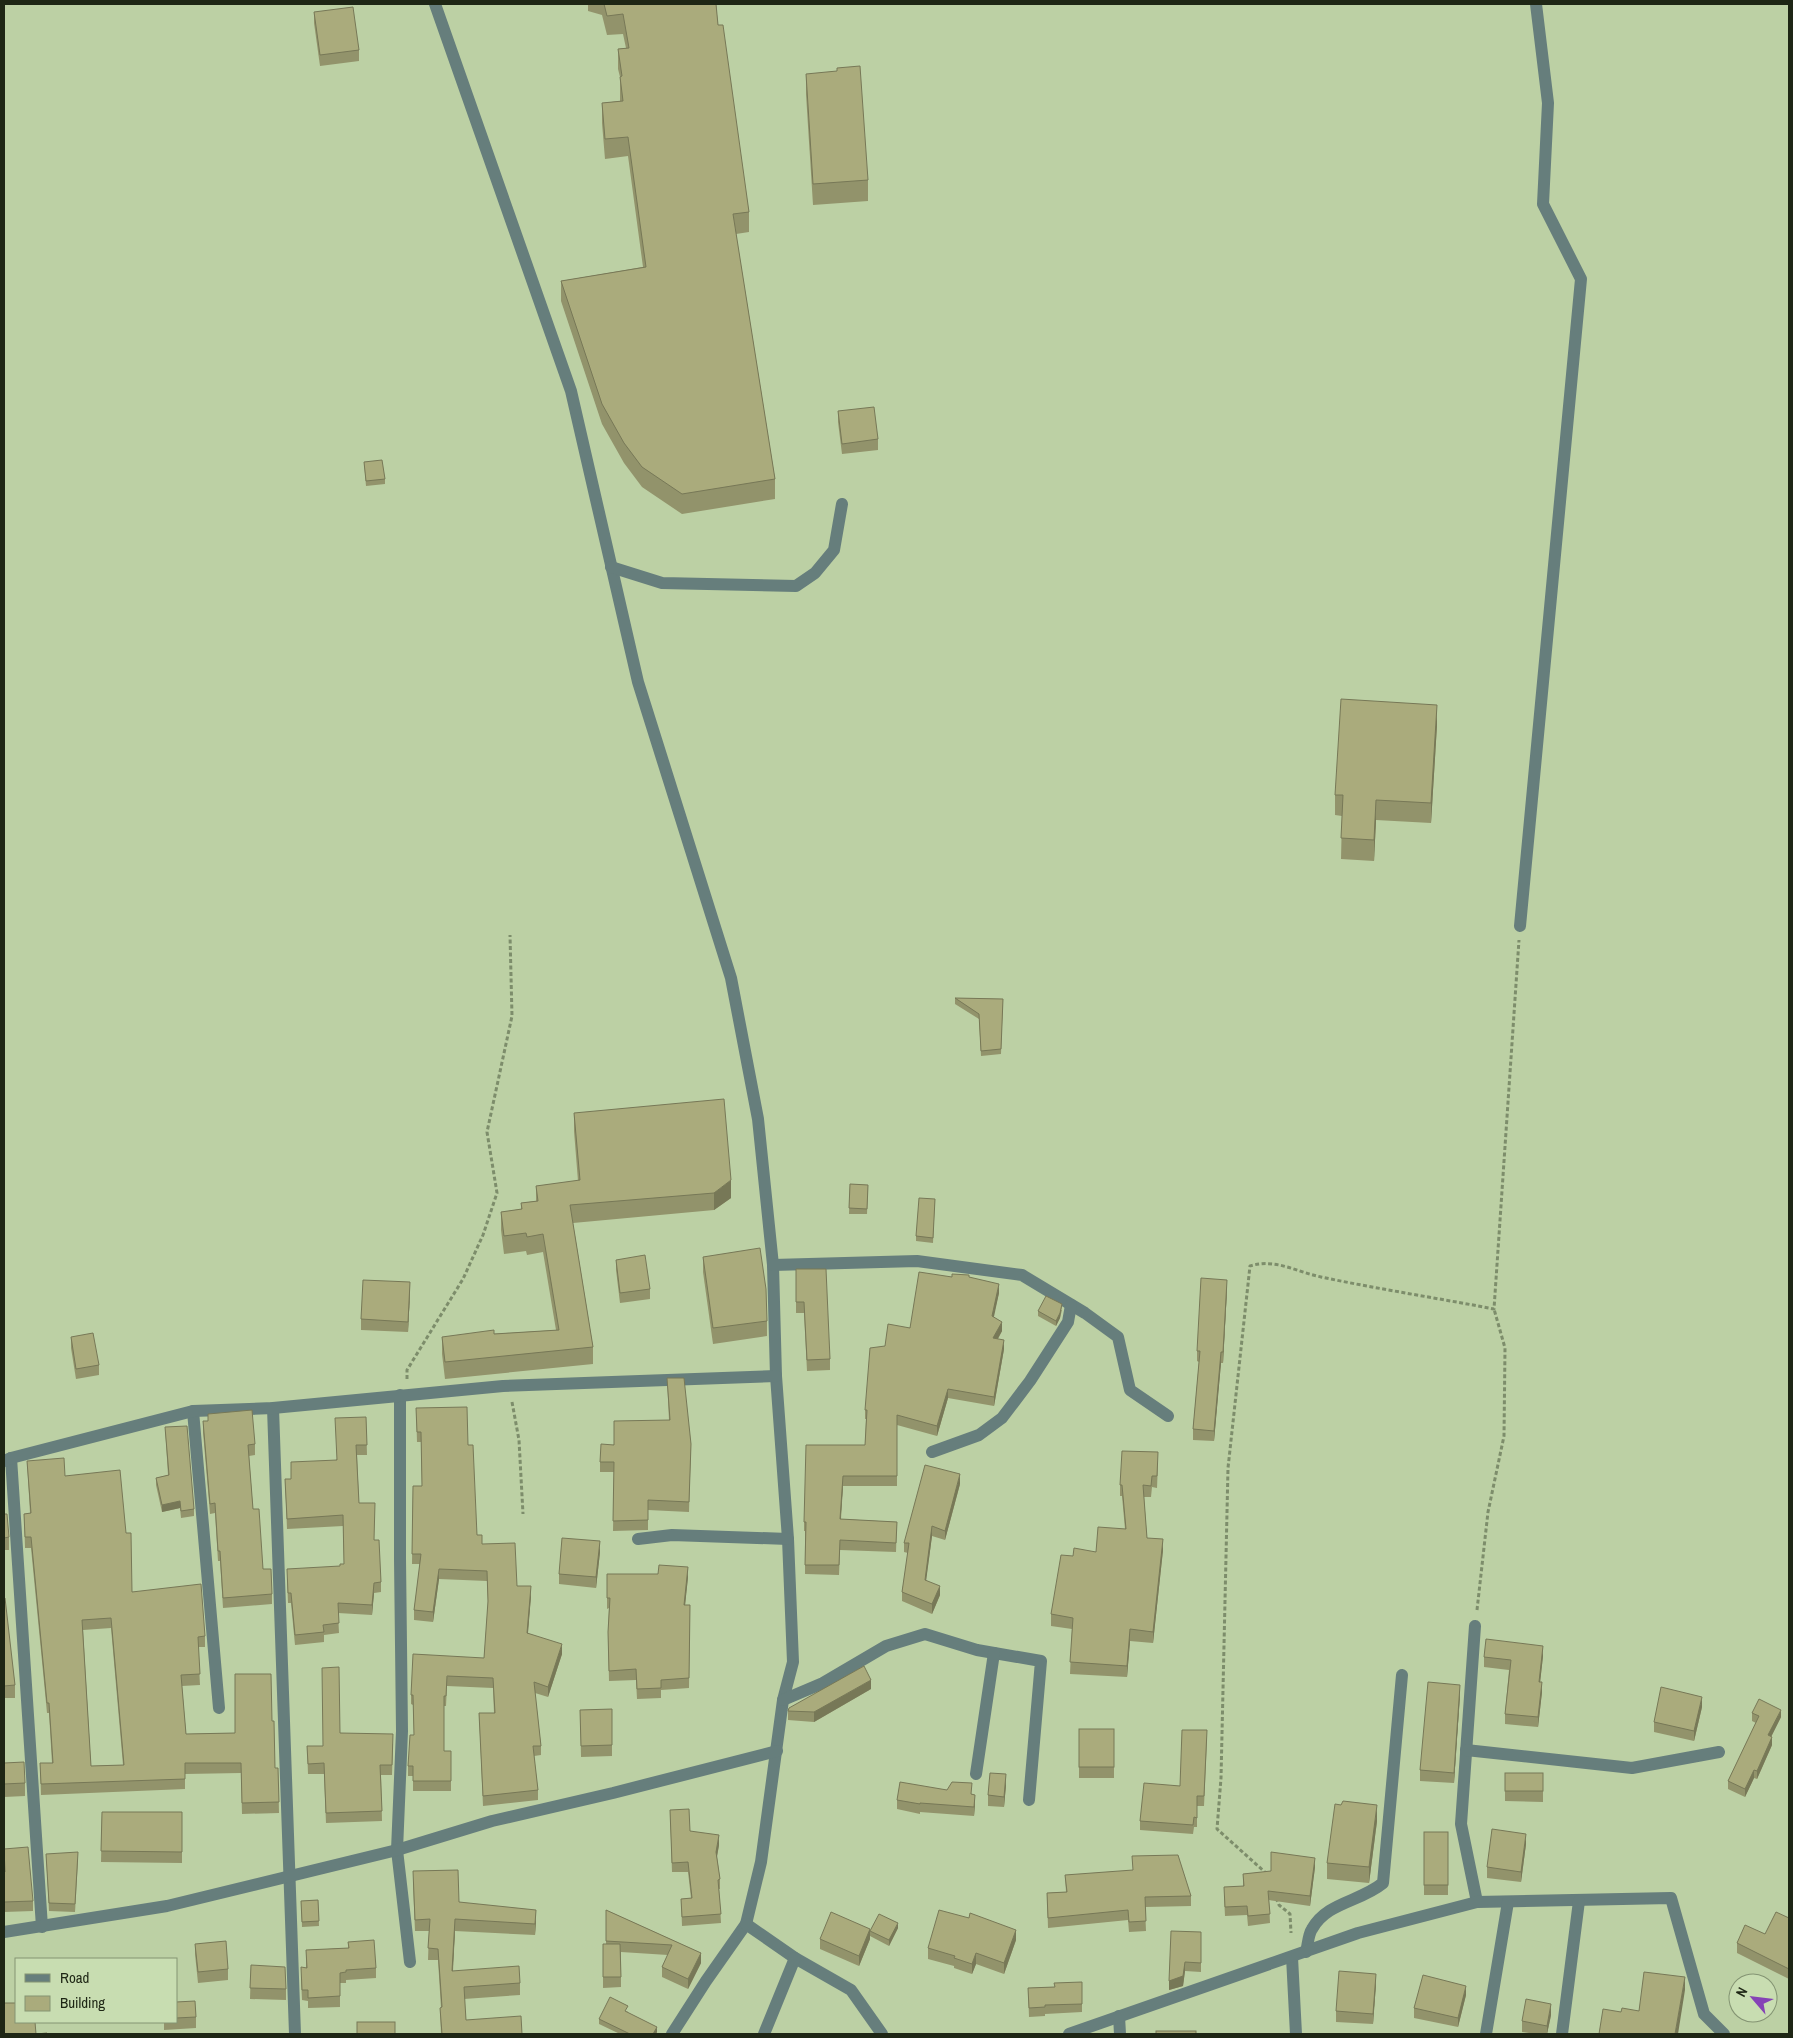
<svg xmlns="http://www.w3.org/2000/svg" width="1793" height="2038" font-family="'Archivo Narrow',sans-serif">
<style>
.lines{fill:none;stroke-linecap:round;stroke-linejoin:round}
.path{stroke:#7d8d6b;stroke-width:3;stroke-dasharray:4 2.5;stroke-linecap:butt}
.minor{stroke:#667e7c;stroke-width:12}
.wall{fill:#92936b;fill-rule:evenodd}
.shaded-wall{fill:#777857}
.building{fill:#aaab7c;stroke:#777857;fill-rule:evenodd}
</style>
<rect width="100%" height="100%" fill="#bcd0a4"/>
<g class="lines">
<g class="path">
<path d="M 407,1379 L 407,1370 L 463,1279 L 483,1235 L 497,1193 L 487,1132 L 512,1016 L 510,935"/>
<path d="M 512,1402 L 519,1440 L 523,1514"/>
<path d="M 1477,1610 L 1488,1512 L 1504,1436 L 1505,1348 L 1494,1309"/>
<path d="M 1267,1874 L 1217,1829 L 1221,1778 L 1228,1468 L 1250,1266 C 1275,1258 1297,1272 1321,1277 C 1378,1289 1437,1298 1494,1309 L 1519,940"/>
<path d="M 1276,1898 L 1279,1905 L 1290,1914 L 1291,1933"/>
</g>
<g class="minor">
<path d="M 435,4 L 571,391 L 638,682 L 731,978 L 758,1119 L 773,1265 L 776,1376 L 788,1539 L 793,1662 L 783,1700 L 761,1862 L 746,1924 L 706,1981 L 672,2034"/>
<path d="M 611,567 L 662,583 L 796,586 L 815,573 L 834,550 L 842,504"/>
<path d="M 1520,926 L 1581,279 L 1543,204 L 1548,103 L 1536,4"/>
<path d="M 773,1265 L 917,1261 L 1022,1275 L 1085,1313 L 1118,1337 L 1130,1390 L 1168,1416"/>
<path d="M 400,1395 L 400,1559 L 402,1731 L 397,1850 L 410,1962"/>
<path d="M 273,1408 L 295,2034"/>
<path d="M 193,1411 L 219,1708"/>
<path d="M 932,1452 L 979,1435 L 1002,1418 L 1030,1381 L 1068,1322 L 1071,1305"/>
<path d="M 11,1458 L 42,1927"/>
<path d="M 4,1461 L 11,1458 L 193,1411 L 273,1408 L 503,1386 L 776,1376"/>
<path d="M 638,1539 L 672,1535 L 788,1539"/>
<path d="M 1475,1626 L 1461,1824 L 1477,1902"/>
<path d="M 783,1700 L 823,1683 L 886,1646 L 925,1634 L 977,1650 L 1041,1661 L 1029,1800"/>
<path d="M 1466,1750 L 1632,1768 L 1719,1752"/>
<path d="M 976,1774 L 994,1653"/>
<path d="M 746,1924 L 795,1958 L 851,1990 L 882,2034"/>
<path d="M 4,1932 L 167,1906 L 397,1850 L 492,1821 L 613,1793 L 777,1751"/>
<path d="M 1306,1952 C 1308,1945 1308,1935 1312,1929 C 1327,1902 1360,1902 1383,1883 L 1402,1675"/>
<path d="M 1292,1957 L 1296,2034"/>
<path d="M 1119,2016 L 1120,2034"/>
<path d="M 764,2034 L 795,1958"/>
<path d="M 1069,2034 L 1358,1933 L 1477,1902 L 1671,1898 L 1704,2014 L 1724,2034"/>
<path d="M 1486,2034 L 1508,1902"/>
<path d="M 1562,2034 L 1579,1901"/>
</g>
</g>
<g class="wall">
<path d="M 588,4 L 716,4 L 718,25 L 749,212 L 749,232 L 736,234 L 775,479 L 775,499 L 682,514 L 642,487 L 624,463 L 602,424 L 561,301 L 561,281 L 643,267 L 628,156 L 605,159 L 602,123 L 602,103 L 620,101 L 620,77 L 618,69 L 618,49 L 626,48 L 623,34 L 607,35 L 602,15 L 588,11 Z"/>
<path d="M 314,12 L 359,50 L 359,61 L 320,66 L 314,23 Z"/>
<path d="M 806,74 L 868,180 L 868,201 L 813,205 L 806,94 Z"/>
<path d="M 838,411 L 878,439 L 878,450 L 842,454 L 838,422 Z"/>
<path d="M 364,462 L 385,479 L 385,484 L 366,486 Z"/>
<path d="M 1437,725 L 1431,823 L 1376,820 L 1374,861 L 1341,859 L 1342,816 L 1335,815 L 1335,795 Z"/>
<path d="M 955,998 L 1003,999 L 1001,1054 L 981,1056 L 979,1019 L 955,1004 Z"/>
<path d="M 574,1113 L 731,1198 L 714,1210 L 573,1223 L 593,1347 L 593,1364 L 445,1379 L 442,1354 L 442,1337 L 556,1330 L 543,1252 L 527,1255 L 526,1251 L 504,1254 L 501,1230 L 501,1212 L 521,1209 L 521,1203 L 536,1201 L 536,1186 L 578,1181 L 574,1131 Z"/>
<path d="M 850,1184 L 868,1185 L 867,1214 L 849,1214 Z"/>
<path d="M 935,1199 L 933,1243 L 916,1241 L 916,1236 Z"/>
<path d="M 703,1257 L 767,1321 L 767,1336 L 713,1344 L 703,1272 Z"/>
<path d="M 616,1260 L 650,1289 L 650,1299 L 620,1303 L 616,1270 Z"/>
<path d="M 796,1269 L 830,1359 L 830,1370 L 807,1371 L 804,1313 L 796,1313 Z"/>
<path d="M 952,1277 L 969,1277 L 999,1293 L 993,1317 L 1002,1331 L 998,1339 L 1004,1349 L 994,1406 L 948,1398 L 937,1436 L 897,1425 L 897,1486 L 843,1486 L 841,1519 L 897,1522 L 896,1552 L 840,1550 L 839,1575 L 805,1574 L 805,1531 L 804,1531 L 804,1522 L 865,1445 L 866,1419 L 865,1419 L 865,1410 L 885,1346 L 910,1328 Z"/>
<path d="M 1227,1290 L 1223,1363 L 1221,1363 L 1214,1441 L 1193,1440 L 1193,1429 L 1199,1362 L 1197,1361 L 1197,1351 Z"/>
<path d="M 410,1293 L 408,1332 L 361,1330 L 361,1319 Z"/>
<path d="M 1062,1310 L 1060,1318 L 1056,1326 L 1038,1316 L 1038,1311 Z"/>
<path d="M 71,1337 L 99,1365 L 99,1375 L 76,1379 L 71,1348 Z"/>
<path d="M 667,1378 L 691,1444 L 689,1512 L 648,1510 L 648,1530 L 613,1531 L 614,1472 L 600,1472 L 600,1462 L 614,1444 L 669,1420 Z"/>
<path d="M 416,1408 L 468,1445 L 477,1535 L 482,1544 L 517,1586 L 531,1596 L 528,1633 L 562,1654 L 548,1697 L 535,1693 L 541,1746 L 541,1755 L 534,1756 L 538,1790 L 538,1800 L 483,1806 L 479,1713 L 494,1713 L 493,1688 L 447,1686 L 446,1706 L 444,1706 L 444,1751 L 451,1751 L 451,1791 L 413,1791 L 413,1776 L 408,1776 L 408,1766 L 414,1735 L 413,1705 L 411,1704 L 411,1695 L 484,1658 L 488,1604 L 487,1581 L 439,1579 L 433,1622 L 414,1620 L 414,1610 L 420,1564 L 412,1564 L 413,1486 L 422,1486 L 421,1442 L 417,1442 Z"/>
<path d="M 208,1414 L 255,1444 L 255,1455 L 249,1456 L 253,1509 L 263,1569 L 272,1594 L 272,1604 L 223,1608 L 220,1561 L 218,1561 L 215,1513 L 210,1514 L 203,1432 L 203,1421 L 208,1421 Z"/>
<path d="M 366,1417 L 367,1455 L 357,1455 L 359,1503 L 374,1540 L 381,1582 L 381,1592 L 374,1593 L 372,1615 L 338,1613 L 339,1633 L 324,1635 L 324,1642 L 295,1645 L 291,1603 L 288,1603 L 287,1579 L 340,1566 L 344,1564 L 343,1526 L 287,1529 L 285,1479 L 291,1479 L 336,1460 Z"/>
<path d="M 165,1427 L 194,1509 L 194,1516 L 181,1518 L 180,1508 L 162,1512 L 156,1485 L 156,1478 L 168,1475 Z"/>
<path d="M 27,1461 L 65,1476 L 132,1592 L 205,1636 L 205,1647 L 198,1647 L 200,1685 L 182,1686 L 186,1734 L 235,1733 L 272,1721 L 275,1768 L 278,1768 L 279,1813 L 242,1814 L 241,1773 L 185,1774 L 185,1789 L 41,1795 L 40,1763 L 52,1763 L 49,1713 L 47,1713 L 31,1548 L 25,1548 L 24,1514 L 30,1513 ZM 111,1628 L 123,1765 L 91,1766 L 83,1630 Z"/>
<path d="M 1158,1463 L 1157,1488 L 1152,1487 L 1151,1497 L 1144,1497 L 1147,1538 L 1163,1550 L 1153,1643 L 1130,1641 L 1127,1677 L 1070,1674 L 1072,1629 L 1051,1626 L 1051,1614 L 1073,1556 L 1096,1552 L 1125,1529 L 1122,1496 L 1120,1496 L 1120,1485 Z"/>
<path d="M 960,1484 L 945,1540 L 932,1536 L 926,1580 L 940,1595 L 932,1614 L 902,1601 L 902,1592 L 908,1553 L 904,1552 L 904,1543 Z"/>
<path d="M 4,1514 L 9,1537 L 9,1550 L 4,1550 Z"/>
<path d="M 600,1552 L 596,1588 L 559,1584 L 559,1574 Z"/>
<path d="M 607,1574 L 688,1577 L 685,1605 L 690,1605 L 689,1688 L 661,1690 L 661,1698 L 637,1699 L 636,1680 L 609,1681 L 608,1632 L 609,1608 L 607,1609 Z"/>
<path d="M 4,1598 L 15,1685 L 15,1698 L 4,1698 Z"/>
<path d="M 1543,1656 L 1540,1682 L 1542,1692 L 1538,1727 L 1505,1724 L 1505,1714 L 1509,1670 L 1484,1667 L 1484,1657 Z"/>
<path d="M 871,1689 L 814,1722 L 788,1720 L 788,1711 Z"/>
<path d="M 1460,1695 L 1454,1783 L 1420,1781 L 1420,1770 Z"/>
<path d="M 1702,1707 L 1694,1741 L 1654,1732 L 1654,1722 Z"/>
<path d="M 612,1709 L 612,1756 L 581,1757 L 580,1710 Z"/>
<path d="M 1752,1713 L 1781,1717 L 1771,1737 L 1772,1745 L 1757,1779 L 1754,1778 L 1745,1797 L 1728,1789 L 1728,1781 L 1756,1723 L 1752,1721 Z"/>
<rect x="1079" y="1729" width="35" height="49"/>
<path d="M 340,1733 L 393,1744 L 392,1775 L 381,1775 L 382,1821 L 326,1823 L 324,1774 L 308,1774 L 307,1746 L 323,1746 Z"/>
<path d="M 1207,1739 L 1204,1806 L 1197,1806 L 1197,1827 L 1194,1827 L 1193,1834 L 1140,1830 L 1140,1821 L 1180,1786 Z"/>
<path d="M 4,1763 L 25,1783 L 25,1796 L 4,1797 Z"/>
<path d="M 1505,1773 L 1543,1773 L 1543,1802 L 1505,1801 Z"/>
<path d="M 1006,1785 L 1004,1807 L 988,1806 L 988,1795 Z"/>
<path d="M 972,1794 L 975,1804 L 974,1816 L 920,1812 L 920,1814 L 897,1809 L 897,1800 Z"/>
<path d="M 1341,1805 L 1377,1821 L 1369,1883 L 1327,1879 L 1327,1863 Z"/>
<path d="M 670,1810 L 690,1831 L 719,1845 L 717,1857 L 720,1879 L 720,1889 L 719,1889 L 721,1923 L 682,1926 L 681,1899 L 691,1898 L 688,1872 L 672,1872 Z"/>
<path d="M 102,1812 L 182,1812 L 182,1863 L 101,1862 Z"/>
<rect x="1424" y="1832" width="24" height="63"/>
<path d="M 1526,1844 L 1521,1882 L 1487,1878 L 1487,1867 Z"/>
<path d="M 4,1849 L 33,1901 L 33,1911 L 4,1912 Z"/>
<path d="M 46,1854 L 78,1860 L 75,1912 L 49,1911 Z"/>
<path d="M 1315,1867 L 1310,1906 L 1269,1900 L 1270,1923 L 1248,1926 L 1247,1915 L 1225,1916 L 1224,1896 L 1243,1886 L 1243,1874 Z"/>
<path d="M 1065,1875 L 1191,1896 L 1191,1906 L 1145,1907 L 1146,1931 L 1129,1932 L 1128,1920 L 1048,1928 L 1047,1893 L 1066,1892 Z"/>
<path d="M 413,1883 L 459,1902 L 536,1921 L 535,1935 L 455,1931 L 453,1971 L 520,1983 L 520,1995 L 464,1999 L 466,2020 L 522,2034 L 441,2034 L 440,2008 L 441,2008 L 438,1960 L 428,1960 L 429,1931 L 415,1931 Z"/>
<path d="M 318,1900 L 319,1926 L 302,1927 L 301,1901 Z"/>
<path d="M 606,1910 L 701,1953 L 701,1963 L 688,1989 L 662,1977 L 662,1967 L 668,1955 L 621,1952 L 621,1987 L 603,1988 L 603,1944 L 606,1944 Z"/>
<path d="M 1789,1918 L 1789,1979 L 1737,1953 L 1737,1943 L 1765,1934 Z"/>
<path d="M 898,1928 L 889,1946 L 870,1936 L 870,1939 L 859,1966 L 820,1949 L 820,1939 L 870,1931 Z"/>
<path d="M 1201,1932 L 1201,1972 L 1185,1971 L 1183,1986 L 1169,1990 Z"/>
<path d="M 1016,1940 L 1004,1974 L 976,1964 L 972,1974 L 954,1968 L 954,1966 L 928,1959 L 928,1948 Z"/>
<path d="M 348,1942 L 376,1968 L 376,1978 L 346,1980 L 346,1983 L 340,1983 L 340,2007 L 308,2008 L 308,2001 L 302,2000 L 301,1978 L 306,1968 L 306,1950 L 348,1948 Z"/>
<path d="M 195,1944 L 228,1969 L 228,1980 L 198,1983 L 195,1954 Z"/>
<path d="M 251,1965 L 286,1989 L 286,2000 L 250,1999 Z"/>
<path d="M 1082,1982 L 1082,2012 L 1045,2014 L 1045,2016 L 1029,2017 L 1028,1988 L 1054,1987 Z"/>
<path d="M 1376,1984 L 1373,2024 L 1336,2022 L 1336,2011 Z"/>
<path d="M 1466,1995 L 1458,2027 L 1414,2018 L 1414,2008 Z"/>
<path d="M 176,2002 L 196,2017 L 196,2028 L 164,2030 L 164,2022 L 176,2022 Z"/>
<path d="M 628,2011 L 627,2012 L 657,2032 L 656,2034 L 620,2034 L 599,2024 L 599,2019 Z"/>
<path d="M 1551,2015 L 1547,2034 L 1536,2034 L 1522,2032 L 1522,2021 Z"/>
</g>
<g class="shaded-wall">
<path d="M 1437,705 L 1437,725 L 1431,823 L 1431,803 Z"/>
<path d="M 1376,800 L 1376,820 L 1374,861 L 1374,840 Z"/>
<path d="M 731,1180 L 731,1198 L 714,1210 L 714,1193 Z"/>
<path d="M 1227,1280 L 1227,1290 L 1223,1363 L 1223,1352 Z"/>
<path d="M 410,1282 L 410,1293 L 408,1332 L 408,1322 Z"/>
<path d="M 999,1284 L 999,1293 L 992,1326 L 992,1316 Z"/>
<path d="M 1062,1304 L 1060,1318 L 1056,1326 L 1056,1321 Z"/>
<path d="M 1002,1322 L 1002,1331 L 993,1347 L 993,1338 Z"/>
<path d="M 1004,1340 L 1004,1349 L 994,1406 L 994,1397 Z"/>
<path d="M 1221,1352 L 1221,1363 L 1214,1441 L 1214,1431 Z"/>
<path d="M 948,1389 L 948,1398 L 937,1436 L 937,1426 Z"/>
<path d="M 960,1474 L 960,1484 L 945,1540 L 945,1531 Z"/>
<path d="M 843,1476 L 843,1486 L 840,1528 L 840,1519 Z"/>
<path d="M 180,1501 L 180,1508 L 162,1512 L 162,1505 Z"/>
<path d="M 932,1526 L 932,1536 L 925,1589 L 925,1580 Z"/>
<path d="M 1163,1539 L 1163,1550 L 1153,1643 L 1153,1632 Z"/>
<path d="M 600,1541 L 600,1552 L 596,1588 L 596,1577 Z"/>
<path d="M 688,1567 L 688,1577 L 684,1615 L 684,1605 Z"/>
<path d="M 439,1569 L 439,1579 L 433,1622 L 433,1612 Z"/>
<path d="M 374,1583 L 374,1593 L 372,1615 L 372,1605 Z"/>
<path d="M 531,1586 L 531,1596 L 527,1643 L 527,1633 Z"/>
<path d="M 940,1586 L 940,1595 L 932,1614 L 932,1604 Z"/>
<path d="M 1130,1629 L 1130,1641 L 1127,1677 L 1127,1666 Z"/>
<path d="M 562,1644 L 562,1654 L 548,1697 L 548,1687 Z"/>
<path d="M 1543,1646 L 1543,1656 L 1539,1692 L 1539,1682 Z"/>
<path d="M 871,1680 L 871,1689 L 814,1722 L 814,1712 Z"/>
<path d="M 1542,1682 L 1542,1692 L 1538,1727 L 1538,1717 Z"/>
<path d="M 1460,1685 L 1460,1695 L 1454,1783 L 1454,1773 Z"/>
<path d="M 1702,1697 L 1702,1707 L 1694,1741 L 1694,1731 Z"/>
<path d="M 1781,1710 L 1781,1717 L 1768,1743 L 1768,1735 Z"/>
<path d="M 1772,1737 L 1772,1745 L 1757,1779 L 1757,1771 Z"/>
<path d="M 1754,1770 L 1754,1778 L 1745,1797 L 1745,1789 Z"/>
<path d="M 1006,1774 L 1006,1785 L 1004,1807 L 1004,1797 Z"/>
<path d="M 975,1795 L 975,1804 L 974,1816 L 974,1807 Z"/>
<path d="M 1377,1805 L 1377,1821 L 1369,1883 L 1369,1867 Z"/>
<path d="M 1526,1834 L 1526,1844 L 1521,1882 L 1521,1872 Z"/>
<path d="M 719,1835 L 719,1845 L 716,1861 L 716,1852 Z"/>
<path d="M 1315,1858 L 1315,1867 L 1310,1906 L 1310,1896 Z"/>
<path d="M 536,1910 L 536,1921 L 535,1935 L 535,1924 Z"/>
<path d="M 455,1919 L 455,1931 L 452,1983 L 452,1971 Z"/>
<path d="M 898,1923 L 898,1928 L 889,1946 L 889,1940 Z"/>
<path d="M 870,1929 L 870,1939 L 859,1966 L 859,1956 Z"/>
<path d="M 1016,1930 L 1016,1940 L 1004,1974 L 1004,1963 Z"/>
<path d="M 701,1953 L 701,1963 L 688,1989 L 688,1979 Z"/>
<path d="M 976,1953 L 976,1964 L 972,1974 L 972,1964 Z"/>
<path d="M 1185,1962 L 1185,1971 L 1183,1986 L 1169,1990 L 1169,1981 Z"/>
<path d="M 1376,1974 L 1376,1984 L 1373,2024 L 1373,2014 Z"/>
<path d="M 1685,1977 L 1685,1990 L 1678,2034 L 1675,2034 Z"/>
<path d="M 1466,1986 L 1466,1995 L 1458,2027 L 1458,2018 Z"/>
<path d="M 1551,2004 L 1551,2015 L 1547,2034 L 1547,2026 Z"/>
<path d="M 657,2027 L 657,2032 L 656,2034 L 653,2034 Z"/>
</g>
<g class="building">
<path d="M 604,4 L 716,4 L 718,25 L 723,25 L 749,212 L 733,214 L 775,479 L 682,494 L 642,467 L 624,443 L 602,404 L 561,281 L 646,267 L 628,137 L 605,139 L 602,103 L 623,101 L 620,77 L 622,76 L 618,49 L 629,48 L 623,14 L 607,16 Z"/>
<path d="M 353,7 L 359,50 L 320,55 L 314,12 Z"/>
<path d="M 860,66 L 868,180 L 813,184 L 806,74 L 837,71 L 837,68 Z"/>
<path d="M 874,407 L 878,439 L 842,444 L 838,411 Z"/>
<path d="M 382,460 L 385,479 L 366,481 L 364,462 Z"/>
<path d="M 1341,699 L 1437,705 L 1431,803 L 1376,800 L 1374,840 L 1341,838 L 1343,795 L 1335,795 Z"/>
<path d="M 955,998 L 1003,999 L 1001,1049 L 981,1051 L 979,1014 Z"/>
<path d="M 724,1099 L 731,1180 L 714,1193 L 570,1205 L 593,1347 L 445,1362 L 442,1337 L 494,1330 L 494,1334 L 559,1330 L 543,1234 L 527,1237 L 526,1233 L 504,1236 L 501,1212 L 522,1209 L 521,1203 L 538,1201 L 536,1186 L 580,1180 L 574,1113 Z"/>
<path d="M 850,1184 L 868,1185 L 867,1209 L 849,1208 Z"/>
<path d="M 919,1198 L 935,1199 L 933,1238 L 916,1236 Z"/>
<path d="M 760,1248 L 766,1289 L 767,1321 L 713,1328 L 703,1257 Z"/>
<path d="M 645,1255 L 650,1289 L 620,1293 L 616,1260 Z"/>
<path d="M 796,1269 L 826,1269 L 830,1359 L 807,1360 L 804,1302 L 796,1302 Z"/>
<path d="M 919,1272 L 952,1277 L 952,1274 L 969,1275 L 969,1277 L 999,1284 L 992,1316 L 1002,1322 L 993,1338 L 1004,1340 L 994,1397 L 948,1389 L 937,1426 L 897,1415 L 897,1476 L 843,1476 L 840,1519 L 897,1522 L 896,1543 L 840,1540 L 839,1565 L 805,1565 L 806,1522 L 804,1522 L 806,1445 L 865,1445 L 867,1410 L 865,1410 L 870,1348 L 885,1346 L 888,1324 L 910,1328 Z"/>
<path d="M 1201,1278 L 1227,1280 L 1223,1352 L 1221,1352 L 1214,1431 L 1193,1429 L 1200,1351 L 1197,1351 Z"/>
<path d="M 363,1280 L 410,1282 L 408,1322 L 361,1319 Z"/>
<path d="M 1046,1296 L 1062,1304 L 1060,1313 L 1056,1321 L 1038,1311 Z"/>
<path d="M 93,1333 L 99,1365 L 76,1369 L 71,1337 Z"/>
<path d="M 667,1378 L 684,1378 L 691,1444 L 689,1502 L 648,1500 L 648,1520 L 613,1521 L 614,1462 L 600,1462 L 601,1444 L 614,1445 L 614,1421 L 670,1420 Z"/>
<path d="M 467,1407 L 468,1445 L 473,1445 L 477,1535 L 482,1535 L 482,1544 L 515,1543 L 517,1586 L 531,1586 L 527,1633 L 562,1644 L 548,1687 L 534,1682 L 541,1746 L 533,1746 L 538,1790 L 483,1796 L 479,1713 L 495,1713 L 493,1678 L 447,1676 L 446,1696 L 444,1696 L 444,1751 L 451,1751 L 451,1781 L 413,1781 L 413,1766 L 408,1766 L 410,1735 L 414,1735 L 413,1695 L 411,1695 L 413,1654 L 484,1658 L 488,1601 L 487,1571 L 439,1569 L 433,1612 L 414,1610 L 421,1554 L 412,1554 L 413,1486 L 422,1486 L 421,1432 L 417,1432 L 416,1408 Z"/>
<path d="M 252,1410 L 255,1444 L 248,1445 L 253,1509 L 259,1509 L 263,1569 L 271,1569 L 272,1594 L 223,1598 L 220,1551 L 218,1551 L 215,1503 L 210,1504 L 203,1421 L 208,1421 L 208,1414 Z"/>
<path d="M 366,1417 L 367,1445 L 356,1445 L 359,1503 L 375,1503 L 374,1540 L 379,1540 L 381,1582 L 374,1583 L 372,1605 L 338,1603 L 339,1623 L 323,1625 L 324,1632 L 295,1635 L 291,1593 L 288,1593 L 287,1569 L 340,1566 L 340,1564 L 344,1564 L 343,1515 L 287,1519 L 285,1479 L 291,1479 L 291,1462 L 337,1460 L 335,1418 Z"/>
<path d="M 187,1426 L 194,1509 L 181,1511 L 180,1501 L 162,1505 L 156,1478 L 169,1475 L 165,1427 Z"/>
<path d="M 1122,1451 L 1158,1452 L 1157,1476 L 1152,1476 L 1151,1486 L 1143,1485 L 1147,1538 L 1163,1539 L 1153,1632 L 1130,1629 L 1127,1666 L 1070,1662 L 1073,1618 L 1051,1614 L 1061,1555 L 1073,1556 L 1074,1548 L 1096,1552 L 1098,1527 L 1126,1529 L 1122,1485 L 1120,1485 Z"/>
<path d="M 64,1458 L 65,1476 L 120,1470 L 126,1533 L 131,1533 L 132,1592 L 201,1584 L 205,1636 L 198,1637 L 200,1674 L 181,1675 L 186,1734 L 235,1733 L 235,1674 L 271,1674 L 272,1721 L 274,1721 L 275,1768 L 278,1768 L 279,1802 L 242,1803 L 241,1763 L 185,1763 L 185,1779 L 41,1784 L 40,1763 L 53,1763 L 49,1703 L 47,1703 L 31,1537 L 25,1537 L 24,1514 L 31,1513 L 27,1461 ZM 111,1618 L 124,1765 L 91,1766 L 82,1620 Z"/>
<path d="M 925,1465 L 960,1474 L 945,1531 L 932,1526 L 925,1580 L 940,1586 L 932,1604 L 902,1592 L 909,1543 L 904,1543 Z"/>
<path d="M 4,1514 L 7,1514 L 9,1537 L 4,1538 Z"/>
<path d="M 562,1538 L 600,1541 L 596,1577 L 559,1574 Z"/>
<path d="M 659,1565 L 688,1567 L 684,1605 L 690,1605 L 689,1678 L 661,1680 L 661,1688 L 637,1689 L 636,1669 L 609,1671 L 608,1632 L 610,1598 L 607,1598 L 607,1574 L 658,1574 Z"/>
<path d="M 4,1598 L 5,1598 L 15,1685 L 4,1686 Z"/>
<path d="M 1486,1639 L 1543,1646 L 1539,1682 L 1542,1682 L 1538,1717 L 1505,1714 L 1511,1660 L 1484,1657 Z"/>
<path d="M 864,1666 L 871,1680 L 814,1712 L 788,1711 L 789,1708 Z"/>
<path d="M 339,1667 L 340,1733 L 393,1734 L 392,1765 L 380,1765 L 382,1811 L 326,1813 L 324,1763 L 308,1764 L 307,1746 L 323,1746 L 322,1668 Z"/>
<path d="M 1428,1682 L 1460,1685 L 1454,1773 L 1420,1770 Z"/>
<path d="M 1661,1687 L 1702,1697 L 1694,1731 L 1654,1722 Z"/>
<path d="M 1759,1699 L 1781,1710 L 1768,1735 L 1772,1737 L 1757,1771 L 1754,1770 L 1745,1789 L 1728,1781 L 1759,1716 L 1752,1713 Z"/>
<path d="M 612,1709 L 612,1745 L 581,1746 L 580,1710 Z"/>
<rect x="1079" y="1729" width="35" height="38"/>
<path d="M 1182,1730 L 1207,1730 L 1204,1796 L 1197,1796 L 1197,1818 L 1194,1817 L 1193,1825 L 1140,1821 L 1144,1783 L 1180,1786 Z"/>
<path d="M 24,1762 L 25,1783 L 4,1784 L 4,1763 Z"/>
<path d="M 990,1773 L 1006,1774 L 1004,1797 L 988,1795 Z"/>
<rect x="1505" y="1773" width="38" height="18"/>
<path d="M 900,1782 L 947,1790 L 952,1782 L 972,1783 L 971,1794 L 975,1795 L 974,1807 L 920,1803 L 920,1804 L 897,1800 Z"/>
<path d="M 1343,1801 L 1377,1805 L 1369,1867 L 1327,1863 L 1335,1804 L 1341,1805 Z"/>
<path d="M 689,1809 L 690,1831 L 719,1835 L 716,1852 L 720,1879 L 718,1880 L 721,1914 L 682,1917 L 681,1899 L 692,1898 L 688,1862 L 672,1863 L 670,1810 Z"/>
<path d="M 102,1812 L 182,1812 L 182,1852 L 101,1851 Z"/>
<path d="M 1492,1829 L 1526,1834 L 1521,1872 L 1487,1867 Z"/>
<rect x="1424" y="1832" width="24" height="53"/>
<path d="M 28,1847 L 33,1901 L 4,1902 L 4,1872 L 5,1872 L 4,1849 Z"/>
<path d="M 78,1852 L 75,1904 L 49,1903 L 46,1854 Z"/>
<path d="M 1271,1852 L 1315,1858 L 1310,1896 L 1268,1891 L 1270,1914 L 1248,1916 L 1247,1906 L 1225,1907 L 1224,1887 L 1244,1886 L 1243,1874 L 1271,1871 Z"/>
<path d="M 1178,1855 L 1191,1896 L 1145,1897 L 1146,1921 L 1129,1922 L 1128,1910 L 1048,1918 L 1047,1893 L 1067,1892 L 1065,1875 L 1133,1870 L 1132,1856 Z"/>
<path d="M 458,1870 L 459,1902 L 536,1910 L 535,1924 L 455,1919 L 452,1971 L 519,1966 L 520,1983 L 464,1987 L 466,2020 L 521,2016 L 522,2034 L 442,2034 L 440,2008 L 442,2007 L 438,1949 L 428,1948 L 430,1919 L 415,1920 L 413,1871 Z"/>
<path d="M 318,1900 L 319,1921 L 302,1922 L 301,1901 Z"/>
<path d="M 606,1910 L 701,1953 L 688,1979 L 662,1967 L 672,1945 L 606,1941 Z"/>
<path d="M 939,1910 L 969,1918 L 970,1913 L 1016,1930 L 1004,1963 L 976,1953 L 972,1964 L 954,1958 L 955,1956 L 928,1948 Z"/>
<path d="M 831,1912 L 870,1929 L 859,1956 L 820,1939 Z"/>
<path d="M 1776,1912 L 1789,1918 L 1789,1969 L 1737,1943 L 1745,1925 L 1765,1934 Z"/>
<path d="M 879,1914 L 898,1923 L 889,1940 L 870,1931 Z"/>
<path d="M 1171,1931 L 1201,1932 L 1201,1963 L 1185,1962 L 1183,1976 L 1169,1981 Z"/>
<path d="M 374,1940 L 376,1968 L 346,1970 L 346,1972 L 340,1973 L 340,1996 L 308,1998 L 308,1990 L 302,1990 L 301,1967 L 307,1968 L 306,1950 L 349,1948 L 348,1942 Z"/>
<path d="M 226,1941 L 228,1969 L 198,1972 L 195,1944 Z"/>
<path d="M 603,1944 L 620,1944 L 621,1977 L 603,1977 Z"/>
<path d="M 251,1965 L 285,1967 L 286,1989 L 250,1988 Z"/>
<path d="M 1339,1971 L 1376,1974 L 1373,2014 L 1336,2011 Z"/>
<path d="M 1644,1972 L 1685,1977 L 1675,2034 L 1599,2034 L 1603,2009 L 1621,2012 L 1622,2008 L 1639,2011 Z"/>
<path d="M 1423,1975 L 1466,1986 L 1458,2018 L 1414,2008 Z"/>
<path d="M 1082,1982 L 1082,2004 L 1045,2005 L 1045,2007 L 1029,2008 L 1028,1988 L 1055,1987 L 1054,1983 Z"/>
<path d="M 610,1997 L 628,2006 L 625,2011 L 657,2027 L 653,2034 L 630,2034 L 599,2019 Z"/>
<path d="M 1526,1999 L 1551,2004 L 1547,2026 L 1522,2021 Z"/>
<path d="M 195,2001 L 196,2017 L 176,2018 L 176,2002 Z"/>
<path d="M 4,2003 L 16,2003 L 16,2022 L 35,2022 L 36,2034 L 47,2033 L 47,2034 L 4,2034 Z"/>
<rect x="357" y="2022" width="38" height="12"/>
<rect x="1156" y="2031" width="40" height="3"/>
</g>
<rect width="1793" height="2038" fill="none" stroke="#1e2615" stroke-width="10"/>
<rect x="15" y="1958" width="162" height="65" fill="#c8ddb1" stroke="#849473"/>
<rect x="25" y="1974" width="25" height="8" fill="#667e7c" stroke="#849473"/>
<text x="60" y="1983" font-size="15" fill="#1e2615">Road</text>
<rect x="25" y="1996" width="25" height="15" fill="#aaab7c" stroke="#849473"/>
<text x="60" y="2008" font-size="15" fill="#1e2615">Building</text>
<g transform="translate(1753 1998) rotate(298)"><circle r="24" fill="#c8ddb1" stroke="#849473"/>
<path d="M0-4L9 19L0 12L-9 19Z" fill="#8542b6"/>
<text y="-8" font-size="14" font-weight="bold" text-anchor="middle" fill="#1e2615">N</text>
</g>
</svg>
